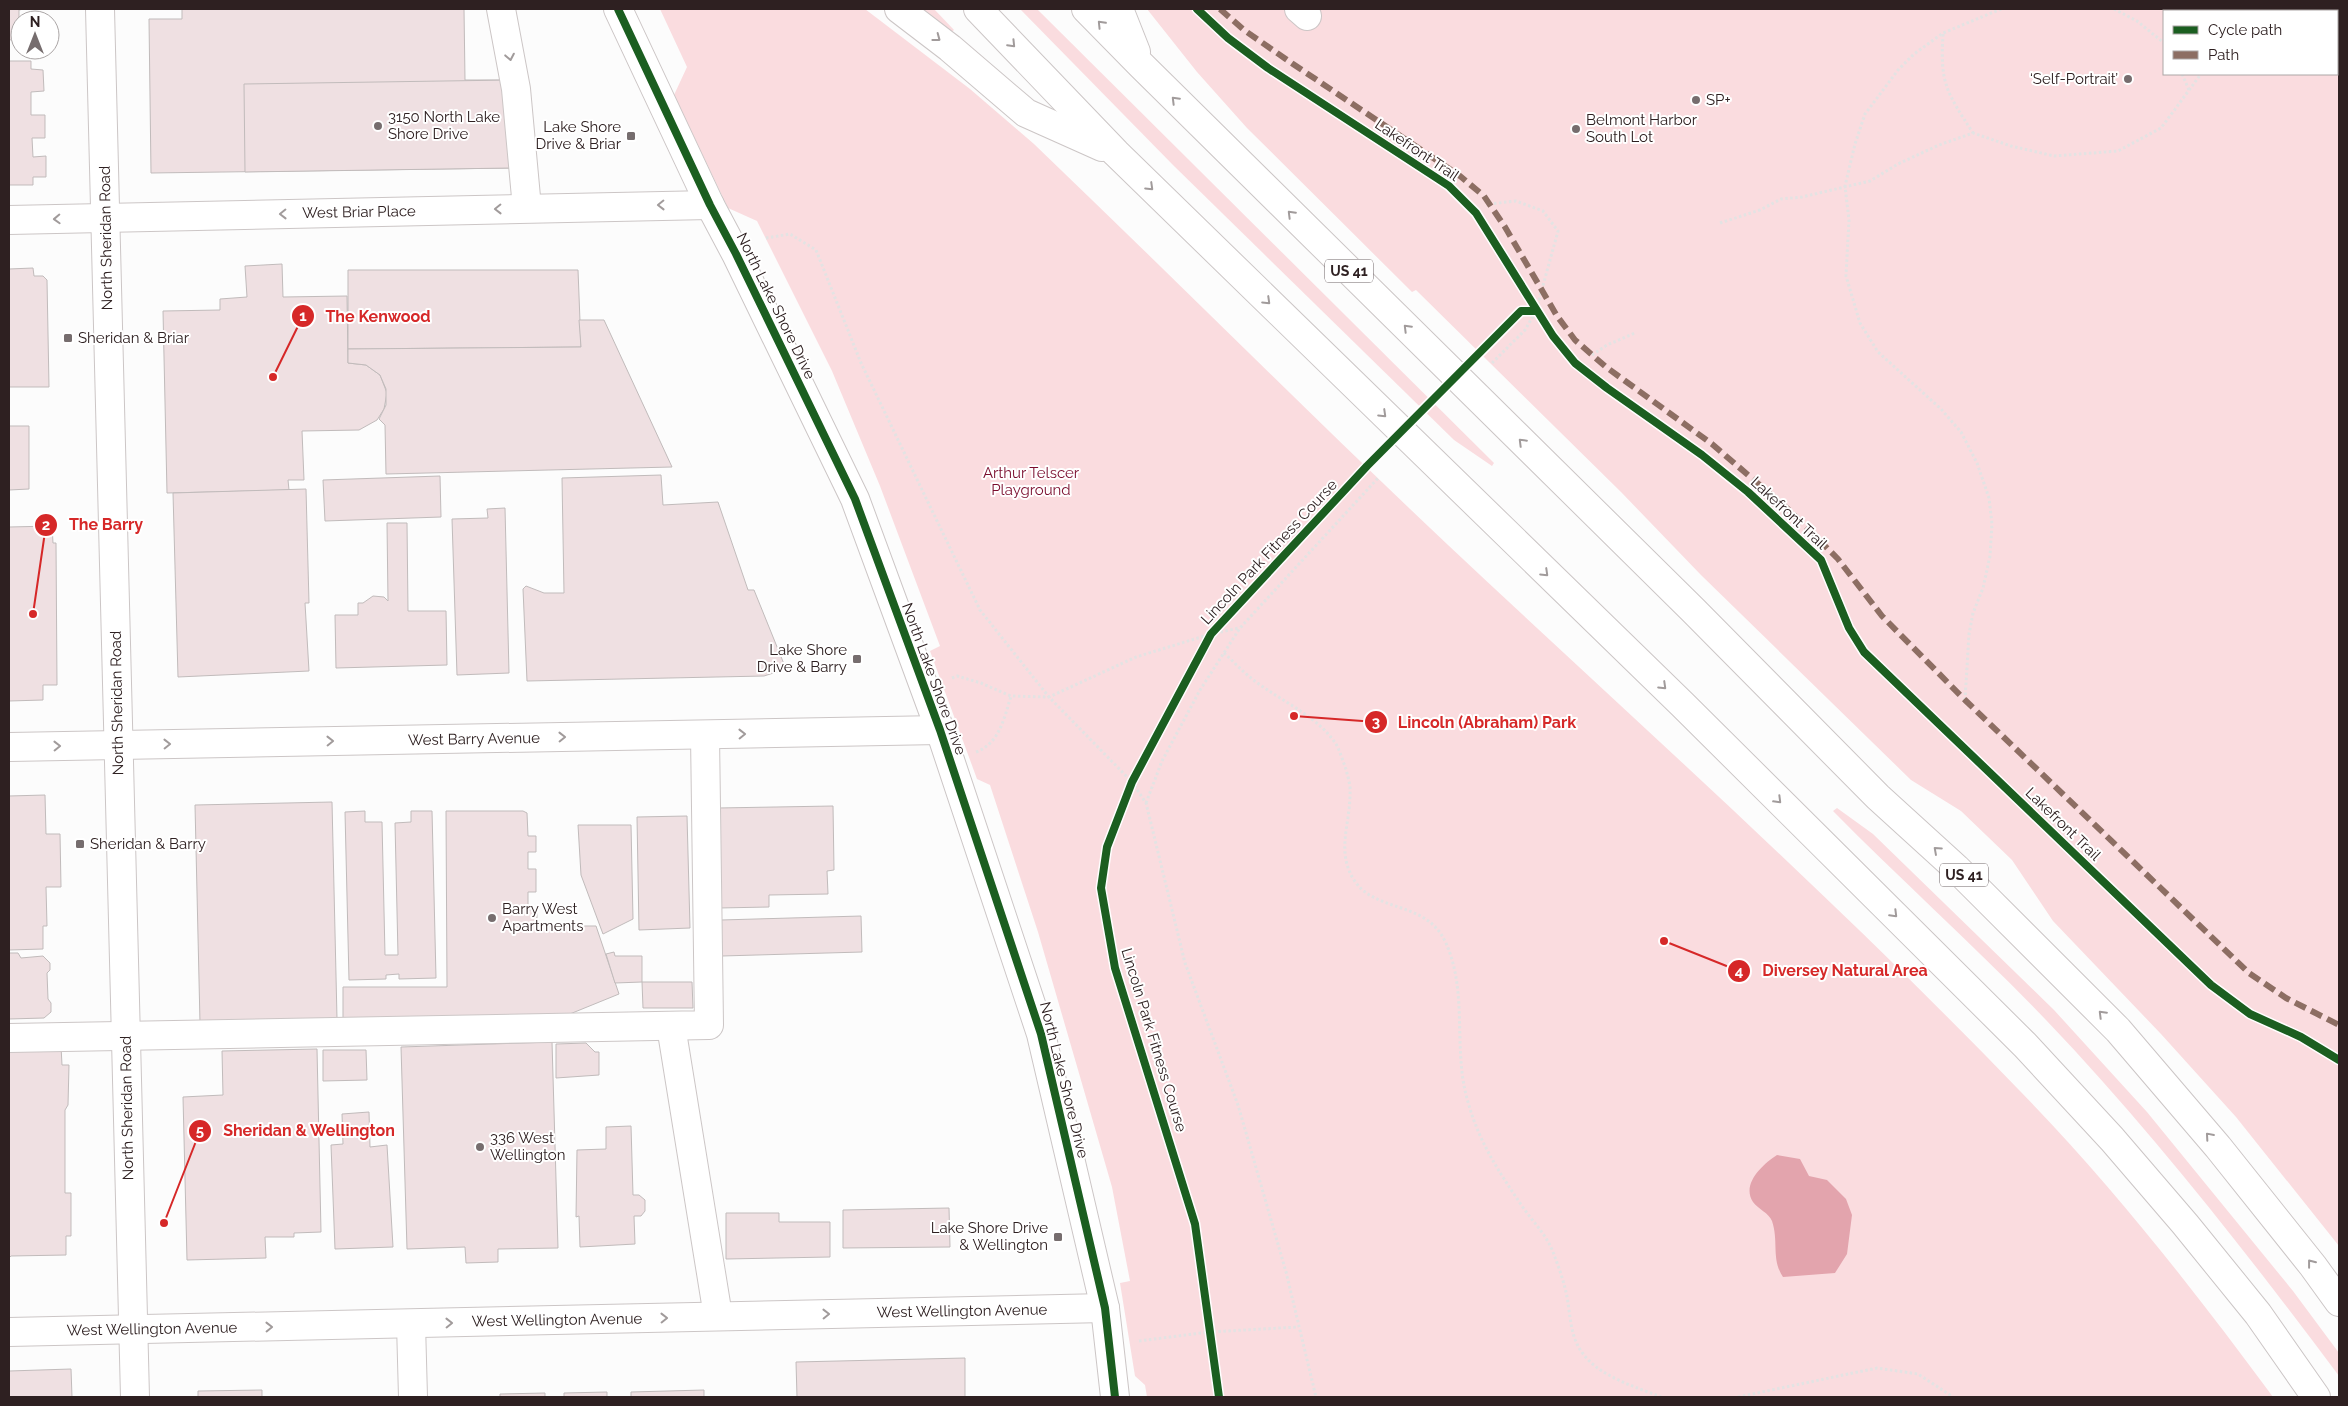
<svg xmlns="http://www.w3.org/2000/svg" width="2348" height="1406" font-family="Raleway,sans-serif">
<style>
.green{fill:#fadcdf;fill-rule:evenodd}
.water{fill:#e3a4ad}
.building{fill:#efe0e2;stroke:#c1bbbb}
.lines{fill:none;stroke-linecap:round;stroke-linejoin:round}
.minor-casing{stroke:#ccc6c6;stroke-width:30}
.major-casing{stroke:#ccc6c6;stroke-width:30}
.highway-casing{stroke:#ccc6c6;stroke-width:30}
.path{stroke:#e3e3e3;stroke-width:3;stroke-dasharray:2.5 2.5;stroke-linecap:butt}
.minor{stroke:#fff;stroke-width:28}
.major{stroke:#fff;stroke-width:28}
.highway{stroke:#fff;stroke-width:28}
.quiet{stroke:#8d6e63;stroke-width:6;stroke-dasharray:12 6;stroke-linecap:butt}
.cycleway-casing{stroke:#fff;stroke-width:11}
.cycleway{stroke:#1b5e20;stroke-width:8}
.oneway{stroke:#a19b9b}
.poi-dot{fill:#766d6e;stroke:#fff;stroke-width:2}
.labels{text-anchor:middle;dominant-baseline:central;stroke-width:4;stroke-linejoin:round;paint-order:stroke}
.shield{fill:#fff;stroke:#6d6364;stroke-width:1}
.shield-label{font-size:14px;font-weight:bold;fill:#2e2021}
.poi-label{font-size:15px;fill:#2e2021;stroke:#fff;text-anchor:start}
.street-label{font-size:15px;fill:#2e2021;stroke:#fff}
.park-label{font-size:15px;fill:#7a0c2d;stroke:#fff}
.leader{fill:none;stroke:#d62828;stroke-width:2}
.callout-dot{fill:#d62828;stroke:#fff;stroke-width:2}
.mark-label{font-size:15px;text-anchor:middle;font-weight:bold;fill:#fff}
.callout-label{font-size:16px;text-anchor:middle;font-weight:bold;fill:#d62828;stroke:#fff;stroke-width:4;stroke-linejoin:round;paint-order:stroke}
</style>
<rect width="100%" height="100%" fill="#fcfcfc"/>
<g class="green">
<path d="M 660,9 L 865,9 L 970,89 L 1034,144 C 1173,277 1308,413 1448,545 C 1640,725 1836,900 2019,1090 C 2112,1185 2194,1290 2273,1397 L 1147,1397 L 1145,1385 L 1135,1376 L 1120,1283 L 1130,1281 L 1112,1187 L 1038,932 L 990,785 L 977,779 L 930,651 L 940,646 L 880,486 L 832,371 L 757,221 L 728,208 L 674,95 L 687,67 Z"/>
<path d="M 919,9 L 934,9 L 954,30 L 950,33 Z"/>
<path d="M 1020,9 L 1037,9 L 1494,463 L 1492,466 L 1454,440 L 1173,165 Z"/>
<path d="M 1147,9 L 2339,9 L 2339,1246 L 2236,1117 L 2161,1034 L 2053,921 L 2012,860 L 1961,811 L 1911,780 L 1701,575 L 1621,492 L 1416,290 L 1412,292 L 1247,128 L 1197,72 ZM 2164,11 L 2337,11 L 2337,74 L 2164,74 Z"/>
<path d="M 1837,808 L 1873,834 L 2054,1010 L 2147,1112 L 2293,1291 L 2339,1353 L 2339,1376 C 2247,1253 2152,1131 2046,1020 C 1977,948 1903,882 1833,811 Z"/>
</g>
<path class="water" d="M 1777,1155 L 1800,1159 L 1809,1176 L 1827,1180 L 1846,1199 L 1852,1215 L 1847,1254 L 1835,1273 L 1783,1277 C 1771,1259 1779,1242 1772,1221 C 1769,1213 1758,1209 1753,1202 C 1741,1184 1763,1164 1777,1155 Z"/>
<g class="building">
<path d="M 9,9 L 24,9 L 19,10 L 19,39 L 9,40 Z"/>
<path d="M 182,9 L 464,9 L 465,80 L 510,80 L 512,168 L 151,173 L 149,19 L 182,19 Z"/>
<path d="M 9,61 L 31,61 L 31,69 L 43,70 L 44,91 L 31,92 L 31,115 L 45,115 L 45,138 L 32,138 L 33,157 L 46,156 L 46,177 L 33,177 L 33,185 L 9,185 Z"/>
<path d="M 510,80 L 512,168 L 245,172 L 244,84 Z"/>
<path d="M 282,264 L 283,297 L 347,296 L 348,363 L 366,365 L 380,375 L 387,393 L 384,409 L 377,420 L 359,430 L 302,431 L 304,480 L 288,480 L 289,490 L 167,493 L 163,311 L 220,310 L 220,299 L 247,297 L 245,266 Z"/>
<path d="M 33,268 L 34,276 L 43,276 L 47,280 L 49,387 L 9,387 L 9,269 Z"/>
<path d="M 348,270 L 578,270 L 581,347 L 348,349 Z"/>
<path d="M 579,320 L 604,320 L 672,467 L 386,474 L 385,425 L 379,419 L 386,405 L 386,389 L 380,375 L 366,365 L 348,363 L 348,349 L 581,347 Z"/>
<path d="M 9,426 L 29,426 L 29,489 L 9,490 Z"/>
<path d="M 661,475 L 663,505 L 718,502 L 748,590 L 754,590 L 786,669 L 764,676 L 527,681 L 523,589 L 526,586 L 544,593 L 564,593 L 562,478 Z"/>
<path d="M 440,476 L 441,517 L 325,521 L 323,480 Z"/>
<path d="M 306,489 L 309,603 L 305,603 L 309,671 L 178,677 L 173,493 Z"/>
<path d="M 505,508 L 509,673 L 457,675 L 452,519 L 488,518 L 487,509 Z"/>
<path d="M 387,523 L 407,523 L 408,611 L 446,611 L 447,665 L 336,668 L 335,615 L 358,615 L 358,603 L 363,603 L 373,596 L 384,597 L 388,601 Z"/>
<path d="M 52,526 L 53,543 L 56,543 L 57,685 L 43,685 L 43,700 L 9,701 L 9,527 Z"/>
<path d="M 45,795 L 46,834 L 60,834 L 61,887 L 46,887 L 47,926 L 43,926 L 43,949 L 9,950 L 9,796 Z"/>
<path d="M 332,802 L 337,1019 L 200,1023 L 195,805 Z"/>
<path d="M 833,806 L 834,870 L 827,871 L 828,894 L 769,895 L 769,907 L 719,908 L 718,808 Z"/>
<path d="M 365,811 L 365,822 L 382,822 L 385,955 L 398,955 L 395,823 L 411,822 L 411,811 L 432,811 L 436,978 L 399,979 L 399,974 L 386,975 L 386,979 L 349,980 L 345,812 Z"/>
<path d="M 446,811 L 523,811 L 527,813 L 528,836 L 536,836 L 536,852 L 528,852 L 528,869 L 536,869 L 536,892 L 528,892 L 528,910 L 537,910 L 537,926 L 596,926 L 619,994 L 560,1018 L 343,1019 L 343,987 L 447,987 Z"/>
<path d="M 687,816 L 690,928 L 639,930 L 637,817 Z"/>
<path d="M 578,825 L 631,825 L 633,919 L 603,934 L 581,875 Z"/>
<path d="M 861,916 L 862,952 L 722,956 L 721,920 Z"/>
<path d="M 614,952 L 615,956 L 642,956 L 642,982 L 615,983 L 606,954 Z"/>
<path d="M 9,953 L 18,953 L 21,958 L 43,956 L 50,963 L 50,970 L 47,973 L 48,999 L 51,1003 L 51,1012 L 44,1018 L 9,1019 Z"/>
<path d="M 642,982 L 692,982 L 693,1008 L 643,1008 Z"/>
<path d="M 552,1042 L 558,1248 L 498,1249 L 498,1262 L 466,1263 L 465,1247 L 407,1249 L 401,1047 Z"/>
<path d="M 586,1043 L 595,1052 L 599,1052 L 599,1075 L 556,1078 L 556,1044 Z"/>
<path d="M 9,1046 L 61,1046 L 62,1065 L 69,1065 L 68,1105 L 65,1110 L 65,1193 L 71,1193 L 71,1236 L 66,1236 L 66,1255 L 11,1256 L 9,1258 Z"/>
<path d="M 317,1049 L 321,1232 L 294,1233 L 294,1237 L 265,1237 L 266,1258 L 187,1260 L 183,1097 L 223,1095 L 222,1051 Z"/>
<path d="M 323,1050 L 366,1050 L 367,1080 L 323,1081 Z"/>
<path d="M 369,1112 L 370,1147 L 387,1145 L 393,1247 L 335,1249 L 331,1145 L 343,1144 L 342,1114 Z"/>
<path d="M 631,1126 L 633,1195 L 639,1195 L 645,1200 L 645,1211 L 641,1216 L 634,1216 L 635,1244 L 580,1247 L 579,1216 L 576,1217 L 577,1150 L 606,1149 L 606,1127 Z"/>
<path d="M 949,1208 L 950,1247 L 843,1248 L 843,1210 Z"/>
<path d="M 726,1213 L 779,1213 L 779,1222 L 830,1222 L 830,1257 L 726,1259 Z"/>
<path d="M 965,1358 L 965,1397 L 797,1397 L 796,1362 Z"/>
<path d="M 71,1369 L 72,1397 L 9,1397 L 9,1371 Z"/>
<path d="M 262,1390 L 262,1397 L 198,1397 L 198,1391 Z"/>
<path d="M 704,1390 L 704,1397 L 631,1397 L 631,1392 Z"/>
<path d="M 607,1392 L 607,1397 L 564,1397 L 564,1393 Z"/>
<path d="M 545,1393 L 545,1397 L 500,1397 L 500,1394 Z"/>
</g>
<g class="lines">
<defs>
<g id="minor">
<path d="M 501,9 L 516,89 L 527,208"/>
<path d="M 618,9 L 710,205 L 736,254 L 855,499 L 940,730 L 1041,1034 L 1105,1308 L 1115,1397"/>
<path d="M 1299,9 L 1307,16"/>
<path d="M 9,220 L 710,205"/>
<path d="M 9,747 L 940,730"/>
<path d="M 671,1026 L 718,1316"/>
<path d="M 9,1038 L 709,1025 L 705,735"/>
<path d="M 411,1324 L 413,1397"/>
<path d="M 9,1332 L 1105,1308"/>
</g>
<path id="major" d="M 100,9 L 135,1397"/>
<g id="highway">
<path d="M 899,9 L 950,48 L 1026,113 L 1102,147"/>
<path d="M 978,9 L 1116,153 L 1683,705 L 2025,1045 L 2112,1139 L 2185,1224 L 2258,1314 L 2316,1397"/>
<path d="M 1086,9 L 1141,65 L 1693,610 L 1878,797 L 1956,868 L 2118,1030 L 2218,1147 L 2313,1266 L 2339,1302"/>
<path d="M 1119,9 L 1136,52"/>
</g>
</defs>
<use href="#minor" class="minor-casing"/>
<use href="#major" class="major-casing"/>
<use href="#highway" class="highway-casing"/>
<g class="path">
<path d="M 2114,9 L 2137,21 L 2164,43"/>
<path d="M 2213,9 L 2214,11"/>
<path d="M 1943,34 C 1940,84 1946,91 1973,133"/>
<path d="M 2182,74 L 2189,90"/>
<path d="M 1489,204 L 1516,201 L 1543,211 L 1558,231 L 1536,311 L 1525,330 L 1491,364"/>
<path d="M 1720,223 L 1760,210 L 1781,199 L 1802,197 L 1870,181 L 1898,164 L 1939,145 L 1973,133 L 2011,146 L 2054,156 L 2118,151 L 2161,128 L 2201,74"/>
<path d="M 766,238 L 790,234 L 816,250 L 861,363 L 980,610 L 1049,697 L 1132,782 L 1146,803 L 1185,963 L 1238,1105 L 1286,1272 L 1316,1397"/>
<path d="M 1592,355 L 1607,345 L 1635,333"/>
<path d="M 1224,653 C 1233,661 1242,671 1251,678 C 1278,700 1317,715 1336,744 C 1340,751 1342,759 1345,766 C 1347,774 1351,785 1350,794 C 1350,824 1336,852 1354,880 C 1375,913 1425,900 1445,941 C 1469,992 1452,1049 1468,1102 C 1479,1142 1499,1172 1522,1206 C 1532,1221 1546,1234 1553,1252 C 1558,1265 1563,1279 1566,1292 C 1571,1314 1569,1337 1584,1355 C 1601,1377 1636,1387 1661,1397"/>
<path d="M 952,678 L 957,676 L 981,683 L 1011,696 L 1049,697 L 1136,657 L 1211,634 L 1239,628"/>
<path d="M 1965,700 L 1969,634 L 1973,613 L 1983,588 L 1990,556 L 1992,524 L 1989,498 L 1977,463 L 1961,432 L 1941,409 L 1878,352 L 1860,323 L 1846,276 L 1849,220 L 1845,186 L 1855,144 L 1865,114 L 1898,70 L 1914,54 L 1943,33 L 2001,9"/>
<path d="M 976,752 C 1000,743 1004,718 1011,696"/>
<path d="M 1146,803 L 1162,761 L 1200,690 L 1240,628 L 1379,477"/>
<path d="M 1139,1341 L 1209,1332 L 1298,1327"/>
<path d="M 1738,1397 L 1877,1368 L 1918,1374 L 1953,1397"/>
</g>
<use href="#minor" class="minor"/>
<use href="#major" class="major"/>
<use href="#highway" class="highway"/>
<path class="quiet" d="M 1220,9 L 1244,30 L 1293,64 L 1460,176 L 1484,196 L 1505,227 L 1557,316 L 1575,340 L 1606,367 L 1712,444 L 1790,511 L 1838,559 L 1882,616 L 1965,700 L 2249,973 L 2286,998 L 2339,1025"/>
<defs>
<g id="cycleway">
<path d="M 618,9 L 710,205 L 736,254 L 855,499 L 940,730 L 1041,1034 L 1105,1308 L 1115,1397"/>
<path d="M 1197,9 L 1228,38 L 1268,68 L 1449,186 L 1476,213 L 1553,336 L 1575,363 L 1607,388 L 1702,455 L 1748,492 L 1821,560 L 1849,628 L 1864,652 L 2211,985 L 2250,1014 L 2301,1037 L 2339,1060"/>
<path d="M 1219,1397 L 1195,1224 L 1115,968 L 1101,888 L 1107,847 L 1132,782 L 1211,634 L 1367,466 L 1521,311 L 1536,311"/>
</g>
</defs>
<use href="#cycleway" class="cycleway-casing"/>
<use href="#cycleway" class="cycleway"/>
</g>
<defs><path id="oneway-chevron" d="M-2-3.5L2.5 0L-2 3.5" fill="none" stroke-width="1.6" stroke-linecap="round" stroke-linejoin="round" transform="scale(1.25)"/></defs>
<g class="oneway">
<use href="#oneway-chevron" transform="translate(1101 24) rotate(-134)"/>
<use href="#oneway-chevron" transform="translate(937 38) rotate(37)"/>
<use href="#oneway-chevron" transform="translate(1012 44) rotate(46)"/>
<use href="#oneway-chevron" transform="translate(510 57) rotate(79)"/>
<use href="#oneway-chevron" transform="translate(1175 100) rotate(-135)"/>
<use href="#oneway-chevron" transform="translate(1150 187) rotate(44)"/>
<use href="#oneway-chevron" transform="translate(661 205) rotate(179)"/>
<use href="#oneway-chevron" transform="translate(498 209) rotate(179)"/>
<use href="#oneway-chevron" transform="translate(283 214) rotate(179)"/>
<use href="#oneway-chevron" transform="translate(1291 214) rotate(-135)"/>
<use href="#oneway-chevron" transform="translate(57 219) rotate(178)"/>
<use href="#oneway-chevron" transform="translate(1267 301) rotate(44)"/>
<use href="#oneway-chevron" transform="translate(1407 328) rotate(-135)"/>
<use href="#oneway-chevron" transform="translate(1383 414) rotate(44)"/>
<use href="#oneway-chevron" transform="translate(1522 442) rotate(-135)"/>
<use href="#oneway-chevron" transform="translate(1545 573) rotate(44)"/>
<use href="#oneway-chevron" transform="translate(1663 686) rotate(44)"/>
<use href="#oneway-chevron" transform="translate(742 734) rotate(-1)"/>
<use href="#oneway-chevron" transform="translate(562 737) rotate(-1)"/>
<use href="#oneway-chevron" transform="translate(330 741) rotate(-1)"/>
<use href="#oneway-chevron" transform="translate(167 744) rotate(-1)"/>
<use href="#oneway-chevron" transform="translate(57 746) rotate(-1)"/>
<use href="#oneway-chevron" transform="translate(1778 800) rotate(45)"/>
<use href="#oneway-chevron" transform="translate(1937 850) rotate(-138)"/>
<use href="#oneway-chevron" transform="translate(1894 914) rotate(45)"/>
<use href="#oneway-chevron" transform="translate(2102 1014) rotate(-135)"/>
<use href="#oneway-chevron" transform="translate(2209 1136) rotate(-131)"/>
<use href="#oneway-chevron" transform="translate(2311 1263) rotate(-128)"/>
<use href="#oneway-chevron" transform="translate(826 1314) rotate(-1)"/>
<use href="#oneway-chevron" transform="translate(664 1318) rotate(-1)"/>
<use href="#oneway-chevron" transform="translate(449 1323) rotate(-1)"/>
<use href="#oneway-chevron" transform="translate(269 1327) rotate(-1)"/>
</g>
<g class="poi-dot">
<circle cx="2128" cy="79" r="5"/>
<circle cx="1696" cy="100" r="5"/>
<circle cx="378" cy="126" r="5"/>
<circle cx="1576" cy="129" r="5"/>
<rect x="626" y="131" width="10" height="10" rx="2.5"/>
<rect x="63" y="333" width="10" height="10" rx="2.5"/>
<rect x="852" y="654" width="10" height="10" rx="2.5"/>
<rect x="75" y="839" width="10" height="10" rx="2.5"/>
<circle cx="492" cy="918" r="5"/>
<circle cx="480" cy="1147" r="5"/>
<rect x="1053" y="1232" width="10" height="10" rx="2.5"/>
</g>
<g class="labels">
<g class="shield">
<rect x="1325" y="259.5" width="48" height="23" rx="4"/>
<rect x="1940" y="863.5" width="48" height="23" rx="4"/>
</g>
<g class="shield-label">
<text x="1349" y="271">US 41</text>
<text x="1964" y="875">US 41</text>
</g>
<g class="poi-label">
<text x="2118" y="79" text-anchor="end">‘Self-Portrait’</text>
<text x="1706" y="100">SP+</text>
<text x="388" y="117">3150 North Lake<tspan x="388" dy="17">Shore Drive</tspan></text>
<text x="1586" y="120">Belmont Harbor<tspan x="1586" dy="17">South Lot</tspan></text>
<text x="621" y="127" text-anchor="end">Lake Shore<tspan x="621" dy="17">Drive &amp; Briar</tspan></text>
<text x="78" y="338">Sheridan &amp; Briar</text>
<text x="847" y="650" text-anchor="end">Lake Shore<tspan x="847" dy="17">Drive &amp; Barry</tspan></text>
<text x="90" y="844">Sheridan &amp; Barry</text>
<text x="502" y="909">Barry West<tspan x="502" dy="17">Apartments</tspan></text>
<text x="490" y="1138">336 West<tspan x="490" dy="17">Wellington</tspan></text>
<text x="1048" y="1228" text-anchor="end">Lake Shore Drive<tspan x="1048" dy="17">&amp; Wellington</tspan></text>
</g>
<g class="street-label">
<text transform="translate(1417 150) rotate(34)">Lakefront Trail</text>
<text transform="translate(359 212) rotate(-1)">West Briar Place</text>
<text transform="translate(106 238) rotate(-91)">North Sheridan Road</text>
<text transform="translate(776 306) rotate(64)">North Lake Shore Drive</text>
<text transform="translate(1789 513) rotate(43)">Lakefront Trail</text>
<text transform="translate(1269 552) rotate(-47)">Lincoln Park Fitness Course</text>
<text transform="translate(934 679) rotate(70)">North Lake Shore Drive</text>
<text transform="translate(117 703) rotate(-91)">North Sheridan Road</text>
<text transform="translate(474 739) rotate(-1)">West Barry Avenue</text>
<text transform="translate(2063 824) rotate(44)">Lakefront Trail</text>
<text transform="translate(1154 1040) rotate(73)">Lincoln Park Fitness Course</text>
<text transform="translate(1064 1080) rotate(76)">North Lake Shore Drive</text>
<text transform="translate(127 1108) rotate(-91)">North Sheridan Road</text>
<text transform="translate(962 1311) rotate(-1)">West Wellington Avenue</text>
<text transform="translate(557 1320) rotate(-1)">West Wellington Avenue</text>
<text transform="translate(152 1329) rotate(-1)">West Wellington Avenue</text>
</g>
<g class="park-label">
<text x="1031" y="473">Arthur Telscer<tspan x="1031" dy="17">Playground</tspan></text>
</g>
</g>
<path class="leader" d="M273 377L303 316M33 614L46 525M1294 716L1376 722M1664 941L1739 971M164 1223L200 1131"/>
<g class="callout-dot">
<circle cx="273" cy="377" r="5"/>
<circle cx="33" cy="614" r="5"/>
<circle cx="1294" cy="716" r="5"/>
<circle cx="1664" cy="941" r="5"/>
<circle cx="164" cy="1223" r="5"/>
<circle cx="303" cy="316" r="12"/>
<circle cx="46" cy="525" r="12"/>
<circle cx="1376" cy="722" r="12"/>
<circle cx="1739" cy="971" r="12"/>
<circle cx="200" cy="1131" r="12"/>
</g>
<g class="mark-label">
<text x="303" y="321">1</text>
<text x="46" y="530">2</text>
<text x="1376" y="727">3</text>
<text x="1739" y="976">4</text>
<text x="200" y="1136">5</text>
</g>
<g class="callout-label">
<text x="378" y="322">The Kenwood</text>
<text x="106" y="530">The Barry</text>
<text x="1487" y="728">Lincoln (Abraham) Park</text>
<text x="1845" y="976">Diversey Natural Area</text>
<text x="309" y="1136">Sheridan &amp; Wellington</text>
</g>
<rect width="2348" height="1406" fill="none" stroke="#2e2021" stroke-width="20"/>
<rect x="2163" y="10" width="175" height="65" fill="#ffffff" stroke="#aba6a6"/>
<rect x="2173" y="26" width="25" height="8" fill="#1b5e20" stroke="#aba6a6"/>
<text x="2208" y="35" font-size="15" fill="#2e2021">Cycle path</text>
<rect x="2173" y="51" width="25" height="8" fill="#8d6e63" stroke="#aba6a6"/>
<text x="2208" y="60" font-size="15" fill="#2e2021">Path</text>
<g transform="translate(35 35)"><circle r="24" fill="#ffffff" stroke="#aba6a6"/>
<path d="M0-4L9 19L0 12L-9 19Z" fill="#766d6e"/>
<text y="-8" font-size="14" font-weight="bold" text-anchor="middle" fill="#2e2021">N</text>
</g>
</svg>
